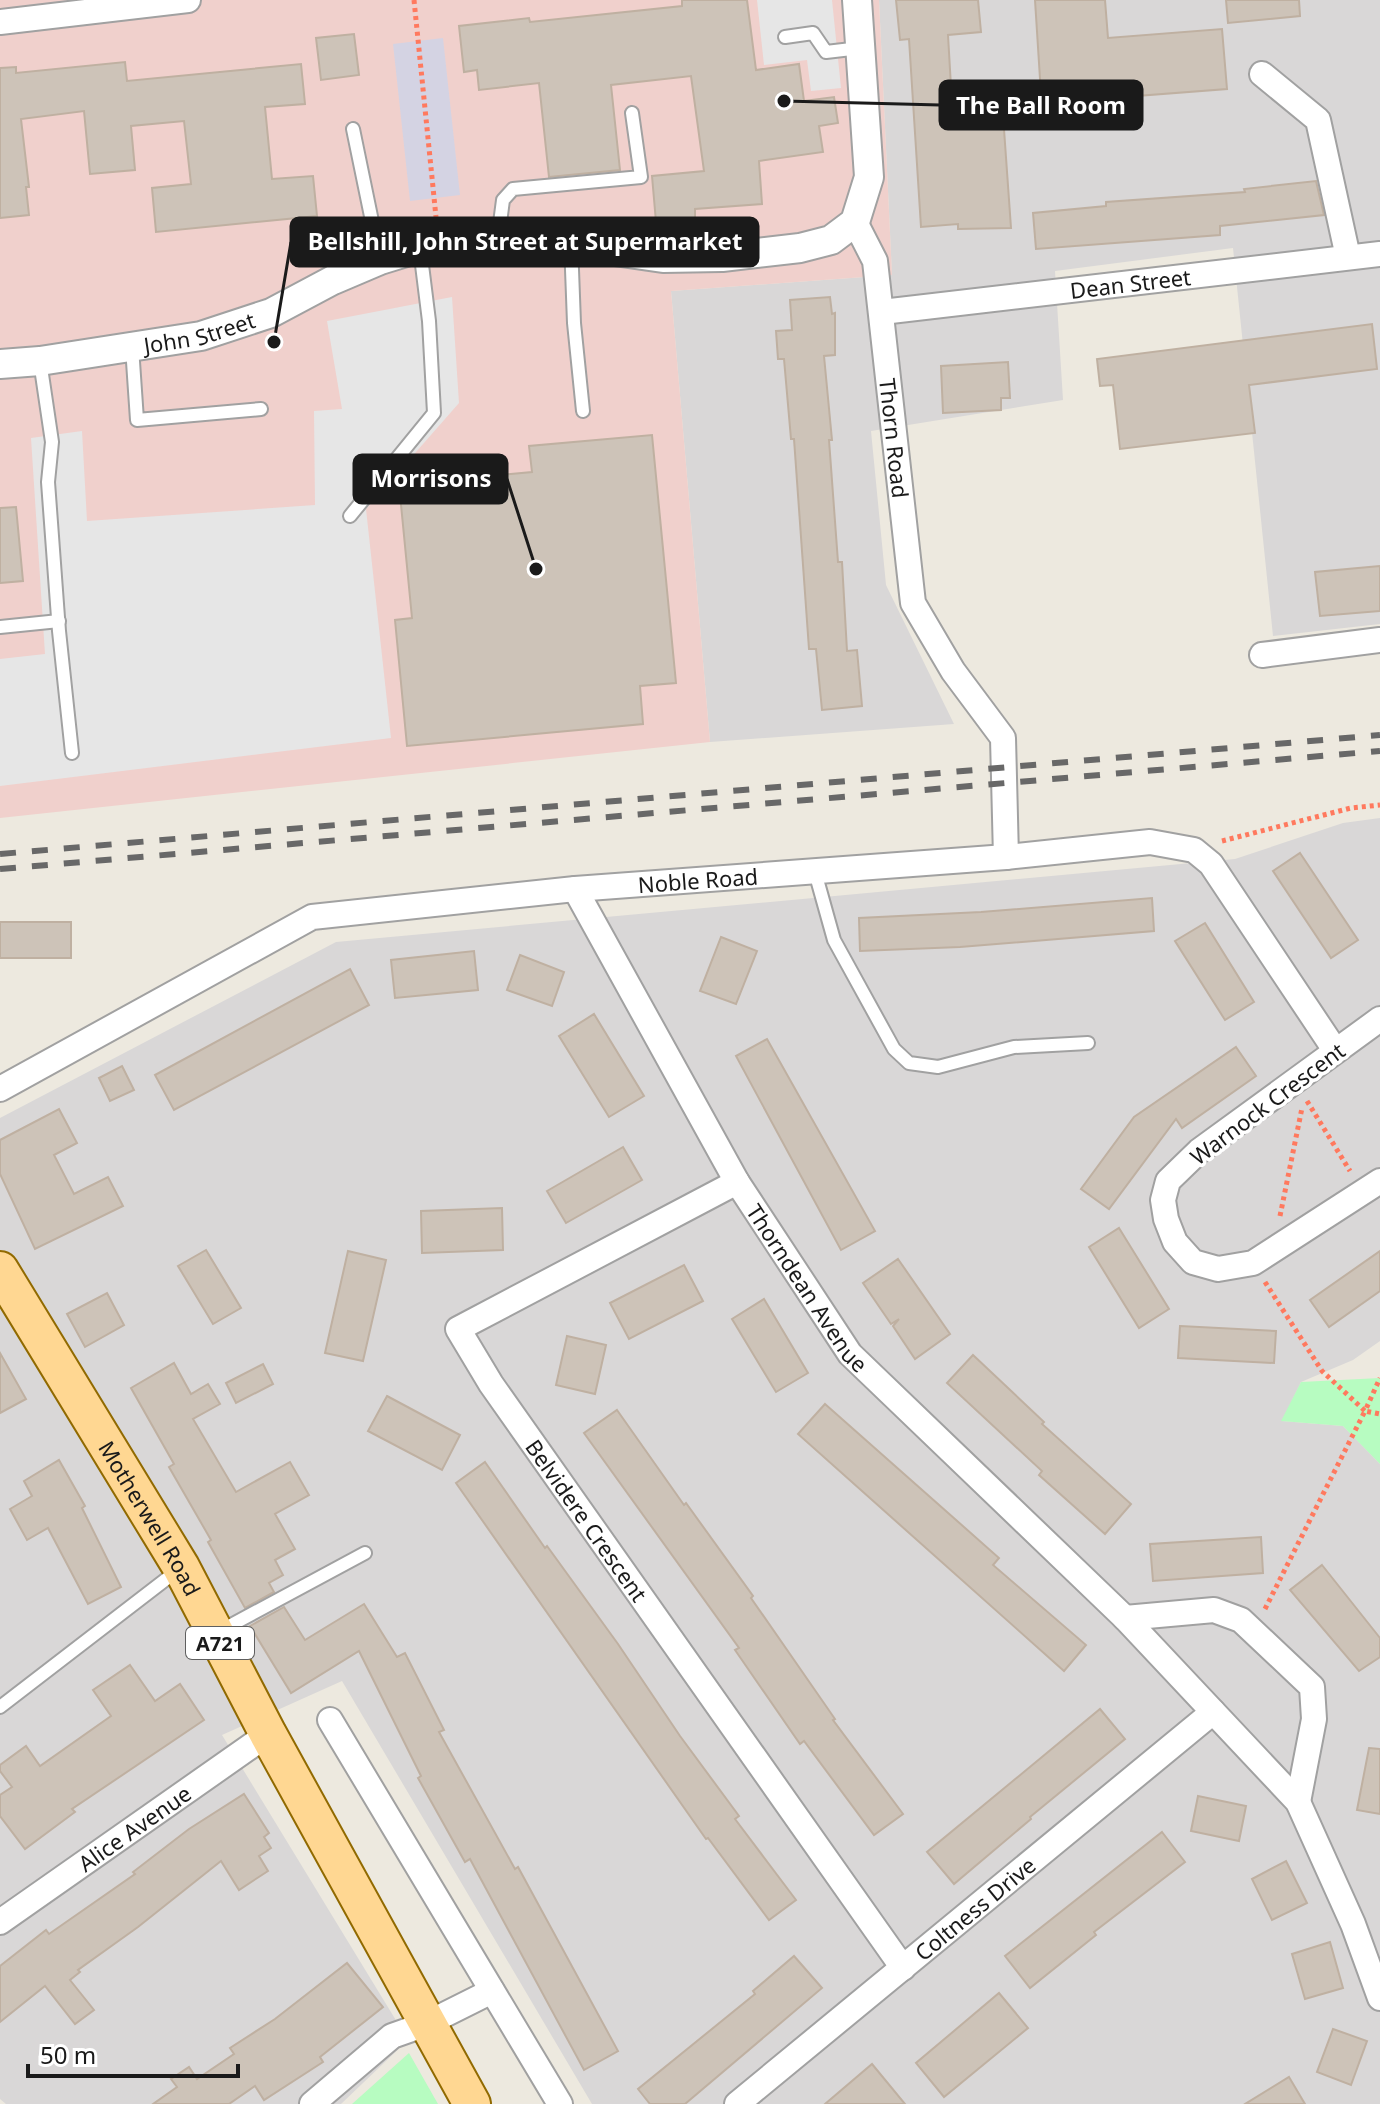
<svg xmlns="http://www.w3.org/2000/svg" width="1380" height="2104" font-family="'Noto Sans',sans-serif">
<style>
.residential{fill:#d9d7d7}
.commercial{fill:#f0d0cc}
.park{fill:#b7fcc1}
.parking{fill:#e6e6e6}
.plaza{fill:#d4d3e3}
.building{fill:#cdc3b8;stroke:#bfb0a1;stroke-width:2}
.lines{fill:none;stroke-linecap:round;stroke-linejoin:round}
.service-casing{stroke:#a1a1a1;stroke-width:16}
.minor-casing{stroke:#a1a1a1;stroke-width:28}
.tertiary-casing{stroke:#a1a1a1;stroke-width:32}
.primary-casing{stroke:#916a00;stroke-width:40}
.path{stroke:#ff795e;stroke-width:5;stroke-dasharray:4 4;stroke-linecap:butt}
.service{stroke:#fff;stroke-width:12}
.minor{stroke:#fff;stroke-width:24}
.tertiary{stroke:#fff;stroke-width:28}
.primary{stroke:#ffd792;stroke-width:36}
.rail{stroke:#686868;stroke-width:6;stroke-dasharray:16 16;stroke-linecap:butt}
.labels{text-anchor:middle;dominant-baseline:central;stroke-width:7;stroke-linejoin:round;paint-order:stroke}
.shield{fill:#fff;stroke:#5f5f5f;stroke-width:2}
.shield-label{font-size:20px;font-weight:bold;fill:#1a1a1a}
.street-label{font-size:22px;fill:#1a1a1a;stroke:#fff}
.leader{fill:none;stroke:#1a1a1a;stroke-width:3}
.callout-dot{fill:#1a1a1a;stroke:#fff;stroke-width:3}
.callout{fill:#1a1a1a;stroke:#1a1a1a;stroke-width:3}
.callout-label{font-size:24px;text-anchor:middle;font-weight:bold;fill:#fff}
</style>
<rect width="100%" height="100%" fill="#ede9df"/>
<g class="residential">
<path d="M 879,0 L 1380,0 L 1380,624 L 1273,636 L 1233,248 L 1055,271 L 1063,400 L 871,431 L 886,585 L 954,724 L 710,742 L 671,291 L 892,275 Z"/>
<path d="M 1380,818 L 1380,1341 L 1353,1360 L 1301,1382 L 1282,1421 L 1343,1426 L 1380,1464 L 1380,2104 L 592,2104 L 342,1681 L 222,1735 L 408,2040 L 341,2104 L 6,2104 L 0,2099 L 0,1118 L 336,942 L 1235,859 L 1343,823 Z"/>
</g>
<path class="commercial" d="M 0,0 L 879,0 L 892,275 L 671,291 L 710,742 L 0,818 Z"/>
<g class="park">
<path d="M 1380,1378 L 1380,1464 L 1343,1426 L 1281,1421 L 1301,1382 Z"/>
<path d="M 409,2053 L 438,2104 L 352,2104 Z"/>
</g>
<g class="parking">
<path d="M 757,0 L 832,0 L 841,88 L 811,91 L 807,60 L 764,65 Z"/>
<path d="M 452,297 L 459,403 L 366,509 L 391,738 L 0,786 L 0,659 L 45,654 L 31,438 L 82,431 L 87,521 L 315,505 L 314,411 L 342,409 L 327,321 Z"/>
</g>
<path class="plaza" d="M 443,38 L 460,195 L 410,201 L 393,44 Z"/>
<g class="building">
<path d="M 682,0 L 747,0 L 756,70 L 799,64 L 804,101 L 834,97 L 838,123 L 819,126 L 823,152 L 759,161 L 762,204 L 695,209 L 695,219 L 656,222 L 652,176 L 704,171 L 691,76 L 611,85 L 620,170 L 549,177 L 539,83 L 479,90 L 477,70 L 464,72 L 459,26 L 529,18 L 530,22 L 682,6 Z"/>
<path d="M 896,0 L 978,0 L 981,32 L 948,35 L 952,104 L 1002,101 L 1011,228 L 958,229 L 958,224 L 921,227 L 909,39 L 900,40 Z"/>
<path d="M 1035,0 L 1105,0 L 1108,38 L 1222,29 L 1227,89 L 1111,98 L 1112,106 L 1042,110 Z"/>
<path d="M 1226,0 L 1299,0 L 1300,16 L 1228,23 Z"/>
<path d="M 354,34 L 359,75 L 321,80 L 316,38 Z"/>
<path d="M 125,62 L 127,81 L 301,64 L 305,104 L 265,107 L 272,179 L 313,176 L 317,216 L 156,232 L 152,188 L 191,184 L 184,121 L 131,126 L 135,170 L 90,174 L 84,111 L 21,119 L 29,187 L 26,187 L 29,215 L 0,218 L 0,68 L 16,67 L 16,73 Z"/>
<path d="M 1316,181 L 1324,215 L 1220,226 L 1220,235 L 1036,249 L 1033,213 L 1106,206 L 1106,202 L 1245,192 L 1244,189 Z"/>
<path d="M 830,297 L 832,314 L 835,313 L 835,355 L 824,356 L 832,440 L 829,440 L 838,562 L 842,562 L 847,651 L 857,650 L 862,706 L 822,710 L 816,649 L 809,649 L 794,439 L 791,439 L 784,359 L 778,359 L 776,331 L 792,330 L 790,300 Z"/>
<path d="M 1372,324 L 1377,369 L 1249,385 L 1255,433 L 1120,449 L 1113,385 L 1100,386 L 1097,359 Z"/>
<path d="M 1008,362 L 1010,398 L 1001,398 L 1001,410 L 943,413 L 941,366 Z"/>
<path d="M 652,435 L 676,683 L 640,686 L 643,724 L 407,746 L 395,620 L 412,618 L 399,484 L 532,472 L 529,446 Z"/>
<path d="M 16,507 L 23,581 L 0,583 L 0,508 Z"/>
<path d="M 1380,566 L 1380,611 L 1320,616 L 1315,572 Z"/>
<path d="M 1300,853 L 1358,940 L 1331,958 L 1273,871 Z"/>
<path d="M 1152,898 L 1154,931 L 960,947 L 860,951 L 859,918 L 981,912 Z"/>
<rect x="0" y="922" width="71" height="36"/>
<path d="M 1205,923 L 1254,1002 L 1225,1020 L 1175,941 Z"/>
<path d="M 721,937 L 757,951 L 736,1004 L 700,991 Z"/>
<path d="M 474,951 L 478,990 L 395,998 L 391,960 Z"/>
<path d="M 520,955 L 564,972 L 552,1006 L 507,990 Z"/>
<path d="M 350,969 L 369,1005 L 174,1110 L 155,1075 Z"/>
<path d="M 594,1014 L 644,1096 L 609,1117 L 559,1036 Z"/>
<path d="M 767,1039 L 875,1231 L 841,1250 L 736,1056 Z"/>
<path d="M 1236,1047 L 1256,1076 L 1182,1128 L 1176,1119 L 1109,1209 L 1081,1189 L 1134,1117 Z"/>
<path d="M 122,1066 L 134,1090 L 110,1101 L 99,1078 Z"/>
<path d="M 59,1109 L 77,1143 L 54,1155 L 74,1194 L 108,1177 L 123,1206 L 35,1249 L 0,1174 L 0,1140 Z"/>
<path d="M 623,1147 L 642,1180 L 566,1223 L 547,1191 Z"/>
<path d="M 502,1208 L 503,1250 L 422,1253 L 421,1211 Z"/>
<path d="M 1119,1228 L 1169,1309 L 1139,1328 L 1089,1247 Z"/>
<path d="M 206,1250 L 241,1308 L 213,1324 L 178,1266 Z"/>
<path d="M 348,1251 L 386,1260 L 363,1361 L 325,1353 Z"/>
<path d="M 1380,1251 L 1380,1291 L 1329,1327 L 1310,1300 Z"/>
<path d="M 898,1259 L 950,1334 L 915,1359 L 893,1326 L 899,1319 L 891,1324 L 863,1283 Z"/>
<path d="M 684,1265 L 703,1301 L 629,1339 L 610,1303 Z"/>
<path d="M 107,1293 L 124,1325 L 85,1347 L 67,1314 Z"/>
<path d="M 764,1299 L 808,1373 L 776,1392 L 732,1319 Z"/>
<path d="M 1180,1326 L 1276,1331 L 1274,1363 L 1178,1358 Z"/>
<path d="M 567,1336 L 606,1345 L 595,1394 L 556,1385 Z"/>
<path d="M 0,1353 L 26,1399 L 0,1413 Z"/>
<path d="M 973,1355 L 1044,1422 L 1042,1424 L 1131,1504 L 1105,1534 L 1039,1475 L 1042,1471 L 947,1383 Z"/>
<path d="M 174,1363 L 191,1394 L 208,1384 L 220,1404 L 193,1419 L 236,1492 L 290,1462 L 309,1495 L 275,1514 L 295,1549 L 275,1560 L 283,1575 L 269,1583 L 274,1592 L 245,1608 L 208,1542 L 211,1540 L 169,1467 L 174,1464 L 131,1388 Z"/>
<path d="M 263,1364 L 273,1384 L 236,1403 L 226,1383 Z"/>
<path d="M 387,1396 L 460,1435 L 442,1470 L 368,1431 Z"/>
<path d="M 825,1404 L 999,1558 L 993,1565 L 1086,1645 L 1064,1671 L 798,1434 Z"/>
<path d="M 617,1410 L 684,1505 L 686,1503 L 753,1596 L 751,1598 L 835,1719 L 833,1720 L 903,1814 L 874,1835 L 804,1741 L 800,1744 L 735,1650 L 739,1648 L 584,1433 Z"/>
<path d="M 59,1460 L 85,1506 L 82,1508 L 121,1587 L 88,1604 L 48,1528 L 27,1540 L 10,1509 L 32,1496 L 24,1481 Z"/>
<path d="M 485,1462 L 545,1548 L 547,1546 L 618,1644 L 680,1736 L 739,1816 L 735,1819 L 796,1900 L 769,1920 L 708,1838 L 706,1839 L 456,1483 Z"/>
<path d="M 1261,1537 L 1263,1573 L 1153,1581 L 1150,1544 Z"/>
<path d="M 1322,1565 L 1380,1638 L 1380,1657 L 1359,1671 L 1290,1590 Z"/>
<path d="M 364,1604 L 397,1657 L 405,1653 L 444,1730 L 439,1732 L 515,1869 L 518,1867 L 618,2051 L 584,2070 L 470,1859 L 465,1862 L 418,1778 L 421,1776 L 359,1651 L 291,1693 L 250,1626 L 284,1607 L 305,1640 Z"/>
<path d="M 130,1665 L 155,1701 L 180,1684 L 204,1720 L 72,1809 L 75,1812 L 25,1849 L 0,1816 L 0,1795 L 12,1787 L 0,1771 L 0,1765 L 26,1746 L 40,1766 L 111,1716 L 93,1690 Z"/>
<path d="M 1100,1709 L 1125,1739 L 1030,1817 L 1031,1819 L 954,1884 L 927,1852 Z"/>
<path d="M 1369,1748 L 1380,1749 L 1380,1814 L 1357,1810 Z"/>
<path d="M 244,1794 L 269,1833 L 264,1837 L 271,1848 L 259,1856 L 268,1871 L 239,1890 L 221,1861 L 138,1927 L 78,1970 L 80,1972 L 70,1980 L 94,2010 L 75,2024 L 45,1986 L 0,2022 L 0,1966 L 46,1930 L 49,1934 L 135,1874 L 133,1872 L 189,1829 Z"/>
<path d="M 1198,1796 L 1246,1806 L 1239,1841 L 1191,1831 Z"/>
<path d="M 1162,1832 L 1185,1862 L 1094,1932 L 1096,1935 L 1030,1988 L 1005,1956 Z"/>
<path d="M 1286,1861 L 1307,1903 L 1272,1920 L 1252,1879 Z"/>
<path d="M 1330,1942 L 1343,1988 L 1305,1999 L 1292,1954 Z"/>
<path d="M 794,1956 L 822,1988 L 685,2104 L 650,2104 L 638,2089 L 755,1994 L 753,1991 Z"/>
<path d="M 347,1963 L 383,2007 L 320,2057 L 323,2062 L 264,2100 L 255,2086 L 229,2104 L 153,2104 L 177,2087 L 171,2079 L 189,2067 L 197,2079 L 234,2054 L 230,2048 L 275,2019 Z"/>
<path d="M 999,1993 L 1028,2028 L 944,2097 L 916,2063 Z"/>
<path d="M 1333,2029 L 1367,2041 L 1351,2085 L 1317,2072 Z"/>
<path d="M 872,2064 L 905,2104 L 825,2104 Z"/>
<path d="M 1289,2077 L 1305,2104 L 1245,2104 Z"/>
</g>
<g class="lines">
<defs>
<g id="service">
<path d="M 785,37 L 813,33 L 826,52 L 860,48"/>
<path d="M 353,129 L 380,260"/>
<path d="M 498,238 L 503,200 L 513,189 L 641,177 L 632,113"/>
<path d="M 571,243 L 574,323 L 583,411"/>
<path d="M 132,347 L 137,420 L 261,409"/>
<path d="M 40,361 L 52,442 L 48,482 L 59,631 L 72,753"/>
<path d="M 350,516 L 434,413 L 429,321 L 420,249"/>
<path d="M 0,627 L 59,621"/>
<path d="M 815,872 L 834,940 L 894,1049 L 909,1063 L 938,1067 L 1014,1047 L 1088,1043"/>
<path d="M 220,1631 L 365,1553"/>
<path d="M 0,1707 L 178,1570"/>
</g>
<g id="minor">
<path d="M 0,22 L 188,0"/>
<path d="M 1262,74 L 1318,120 L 1348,257"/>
<path id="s1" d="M 855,222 L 875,261 L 913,603 L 953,671 L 1003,738 L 1006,857"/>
<path id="s2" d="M 882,312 L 1380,254"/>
<path d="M 1262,655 L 1380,640"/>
<path id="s3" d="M 575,889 L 737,1182 L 850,1354 L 1125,1618 L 1298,1802 L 1353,1924 L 1380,1998"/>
<path d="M 1380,1019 L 1199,1151 L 1168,1181 L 1163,1200 L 1166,1219 L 1175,1242 L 1193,1262 L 1218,1269 L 1253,1263 L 1380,1181"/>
<path id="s4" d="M 0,1089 L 312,917 L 575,889 L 1006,857 L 1150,842 L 1194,850 L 1211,864 L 1335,1050"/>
<path id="s5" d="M 737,1182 L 458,1329 L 491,1384 L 903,1968"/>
<path d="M 1125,1618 L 1214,1610 L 1241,1620 L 1312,1687 L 1314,1719 L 1298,1802"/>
<path d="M 330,1720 L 560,2104"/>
<path id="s6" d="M 0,1922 L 268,1734"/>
<path d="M 312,2104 L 392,2036 L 426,2024 L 492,1991"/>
<path id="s7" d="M 737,2104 L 1213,1712"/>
</g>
<g id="tertiary">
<path id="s8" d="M 0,364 L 40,361 L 201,336 L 271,313 L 333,280 L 380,260 L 445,240 L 498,238 L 545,241 L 663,258 L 722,257 L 800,248 L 831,240 L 855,222 L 869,177 L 857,0"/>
</g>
<g id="primary">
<path id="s9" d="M 0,1270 L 181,1567 L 268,1734 L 472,2104"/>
</g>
</defs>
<use href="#service" class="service-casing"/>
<use href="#minor" class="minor-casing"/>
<use href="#tertiary" class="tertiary-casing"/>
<use href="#primary" class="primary-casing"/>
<g class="path">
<path d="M 414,0 L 436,217"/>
<path d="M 1222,841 L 1351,808 L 1380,805"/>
<path d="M 1307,1101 L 1350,1171"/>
<path d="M 1280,1216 L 1302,1108"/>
<path d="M 1265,1282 L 1322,1371 L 1365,1411 L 1380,1378"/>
<path d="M 1265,1609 L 1365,1411 L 1380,1414"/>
</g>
<use href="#service" class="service"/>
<use href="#minor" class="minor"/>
<use href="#tertiary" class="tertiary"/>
<use href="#primary" class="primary"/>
<g class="rail">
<path d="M 0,854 L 1380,735"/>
<path d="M 0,869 L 1380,751"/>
</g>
</g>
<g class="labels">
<rect class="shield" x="186" y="1627" width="68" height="32" rx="6"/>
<g class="shield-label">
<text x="220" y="1643">A721</text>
</g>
<g class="street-label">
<text stroke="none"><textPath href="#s2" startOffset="250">Dean Street</textPath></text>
<text stroke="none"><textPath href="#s8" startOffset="202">John Street</textPath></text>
<text stroke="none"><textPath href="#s1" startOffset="222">Thorn Road</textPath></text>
<text stroke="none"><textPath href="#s4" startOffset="744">Noble Road</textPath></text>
<text transform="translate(1267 1103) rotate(-37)">Warnock Crescent</text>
<text stroke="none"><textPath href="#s3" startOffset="462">Thorndean Avenue</textPath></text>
<text stroke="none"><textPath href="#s9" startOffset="290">Motherwell Road</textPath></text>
<text stroke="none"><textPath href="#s5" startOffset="546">Belvidere Crescent</textPath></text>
<text stroke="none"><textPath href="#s6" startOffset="164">Alice Avenue</textPath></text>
<text stroke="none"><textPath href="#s7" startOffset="308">Coltness Drive</textPath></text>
</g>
</g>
<path class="leader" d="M784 101L940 105M274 342L291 242M536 569L507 479"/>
<g class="callout-dot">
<circle cx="784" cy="101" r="8"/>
<circle cx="274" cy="342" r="8"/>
<circle cx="536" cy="569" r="8"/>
</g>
<g class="callout">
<rect x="940" y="81" width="202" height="48" rx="8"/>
<rect x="291" y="218" width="467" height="48" rx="8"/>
<rect x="354" y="455" width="153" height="48" rx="8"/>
</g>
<g class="callout-label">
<text x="1041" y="114">The Ball Room</text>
<text x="525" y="250">Bellshill, John Street at Supermarket</text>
<text x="431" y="487">Morrisons</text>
</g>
<path d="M28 2064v12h210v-12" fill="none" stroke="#1a1a1a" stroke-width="4"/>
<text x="40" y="2064" font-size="24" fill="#1a1a1a" stroke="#ffffff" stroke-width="6" paint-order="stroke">50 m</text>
</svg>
